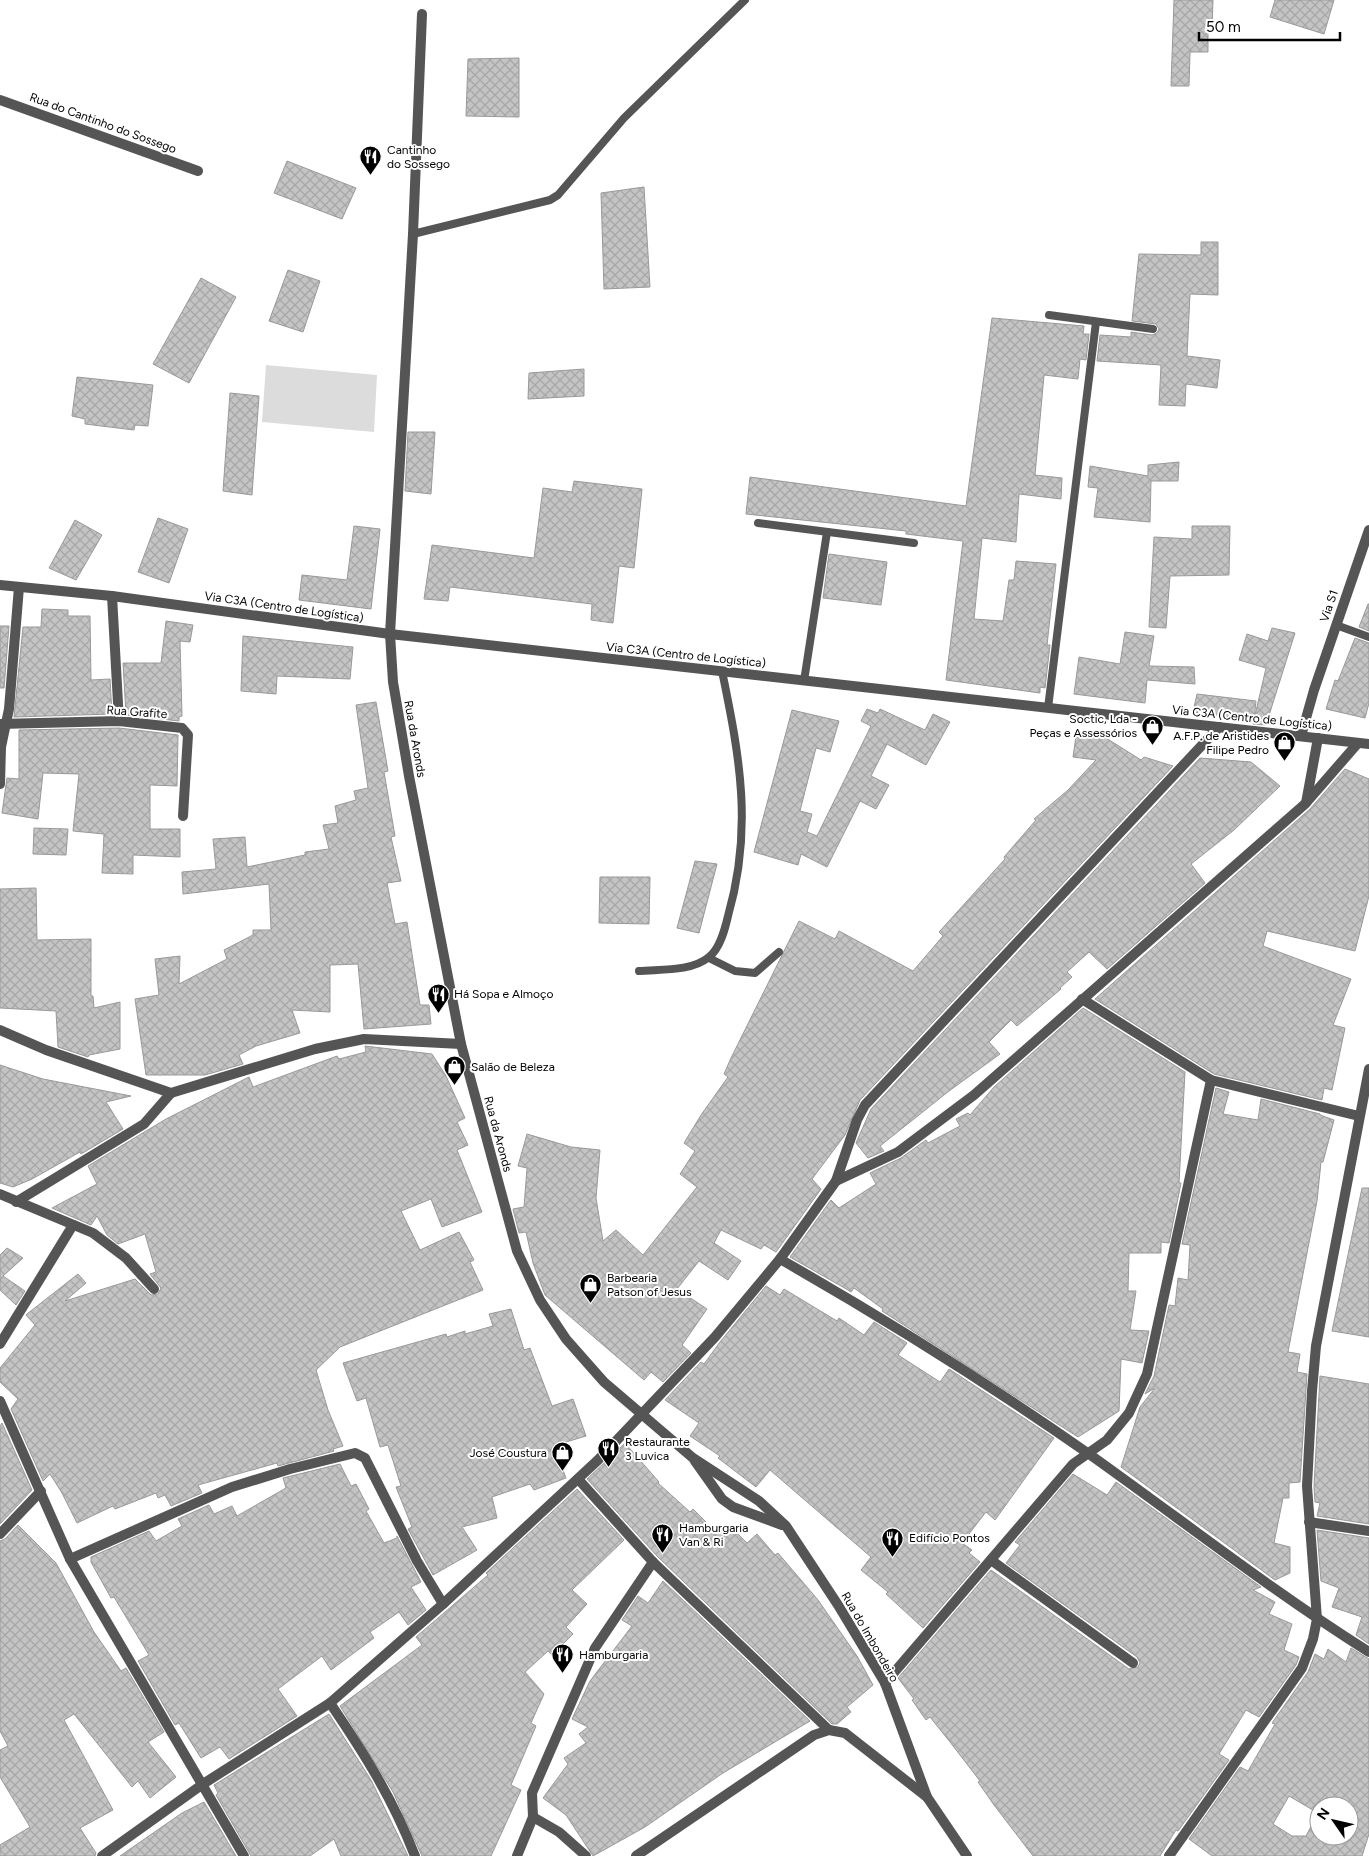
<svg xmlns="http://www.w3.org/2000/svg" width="1369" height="1856" font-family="Figtree,sans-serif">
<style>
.garden{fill:#dcdcdc}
.building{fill:url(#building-cross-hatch);stroke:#999;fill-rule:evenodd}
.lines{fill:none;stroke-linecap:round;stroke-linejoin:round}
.service{stroke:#555;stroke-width:8}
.minor{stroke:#555;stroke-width:10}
.tertiary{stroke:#555;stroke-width:10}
.labels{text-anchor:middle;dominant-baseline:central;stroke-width:4;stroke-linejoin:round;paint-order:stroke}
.street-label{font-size:12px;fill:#000;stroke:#fff}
.poi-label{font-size:12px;fill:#000;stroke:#fff;text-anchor:start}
</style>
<defs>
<pattern id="building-cross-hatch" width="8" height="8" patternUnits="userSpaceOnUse" patternTransform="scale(1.25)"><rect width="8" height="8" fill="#c4c4c4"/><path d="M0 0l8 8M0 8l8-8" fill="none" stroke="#a7a7a7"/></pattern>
</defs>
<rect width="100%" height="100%" fill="#fff"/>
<path class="garden" d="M 266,365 L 377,375 L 374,432 L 262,422 Z"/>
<g class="building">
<path d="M 1174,0 L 1213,0 L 1212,28 L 1208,28 L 1208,52 L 1190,52 L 1189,86 L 1171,86 Z"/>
<path d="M 1275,0 L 1334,0 L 1324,34 L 1270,17 Z"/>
<path d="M 519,58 L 519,117 L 466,116 L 468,59 Z"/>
<path d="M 287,161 L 356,188 L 342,219 L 274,193 Z"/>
<path d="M 644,187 L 650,287 L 604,289 L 601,193 Z"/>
<path d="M 1201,242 L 1218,242 L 1218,295 L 1190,294 L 1187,356 L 1220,360 L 1217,388 L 1186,384 L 1185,406 L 1159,405 L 1161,365 L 1097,361 L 1100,335 L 1131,337 L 1131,332 L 1152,335 L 1157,333 L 1159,329 L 1156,324 L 1132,321 L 1139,254 L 1201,255 Z"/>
<path d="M 288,270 L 320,281 L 303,332 L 269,321 Z"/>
<path d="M 201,278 L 236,297 L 189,383 L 153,364 Z"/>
<path d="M 992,318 L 1084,326 L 1083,334 L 1089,334 L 1086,360 L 1080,359 L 1078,379 L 1044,375 L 1035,475 L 1062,478 L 1061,499 L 1019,494 L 1016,542 L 982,538 L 974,619 L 1003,621 L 1009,580 L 1014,580 L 1016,561 L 1056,564 L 1047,645 L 1050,645 L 1045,688 L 1040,687 L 1040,693 L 946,680 L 963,541 L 906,534 L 906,531 L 746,514 L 750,477 L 966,506 Z"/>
<path d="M 584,369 L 584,396 L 528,399 L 529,373 Z"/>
<path d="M 77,377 L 153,385 L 148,426 L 135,425 L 134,430 L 85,424 L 85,419 L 72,416 Z"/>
<path d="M 230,393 L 259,396 L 252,495 L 223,491 Z"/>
<path d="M 408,432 L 435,432 L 431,494 L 405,491 Z"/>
<path d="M 1179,462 L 1178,481 L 1151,481 L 1150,522 L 1094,517 L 1098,488 L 1088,487 L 1090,466 L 1148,476 L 1148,465 Z"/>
<path d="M 574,481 L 642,489 L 634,568 L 619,566 L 613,623 L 591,620 L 592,604 L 450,587 L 448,601 L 424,599 L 432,545 L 534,558 L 543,488 L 572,492 Z"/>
<path d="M 158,518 L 188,529 L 169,583 L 138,572 Z"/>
<path d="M 75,520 L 102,535 L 76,580 L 49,568 Z"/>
<path d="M 354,526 L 380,529 L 371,609 L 299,600 L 302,575 L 347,580 Z"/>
<path d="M 1192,526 L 1230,526 L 1229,575 L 1170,576 L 1166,628 L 1149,627 L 1154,537 L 1192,539 Z"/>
<path d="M 829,554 L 887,562 L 881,605 L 823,598 Z"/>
<path d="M 1368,604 L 1369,604 L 1369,631 L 1359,627 Z"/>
<path d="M 42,609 L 68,610 L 68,616 L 90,616 L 91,680 L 110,679 L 112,714 L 14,717 L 23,627 L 41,627 Z"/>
<path d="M 166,621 L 193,625 L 190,642 L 180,641 L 182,716 L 179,717 L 179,721 L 126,715 L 123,663 L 161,663 Z"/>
<path d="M 0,626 L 9,626 L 4,688 L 0,688 Z"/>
<path d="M 1272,628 L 1295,633 L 1266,725 L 1253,724 L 1266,668 L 1239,660 L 1247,634 L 1268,641 Z"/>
<path d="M 1125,632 L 1154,636 L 1149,666 L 1194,667 L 1195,684 L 1147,680 L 1145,703 L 1074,694 L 1079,657 L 1120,664 Z"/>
<path d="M 243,636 L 353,647 L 350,679 L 277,676 L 276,694 L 241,691 Z"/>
<path d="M 1355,638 L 1369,643 L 1369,703 L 1365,718 L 1326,709 L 1335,680 L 1338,681 Z"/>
<path d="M 1197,694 L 1256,701 L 1254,720 L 1193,712 Z"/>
<path d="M 376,702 L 388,771 L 384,772 L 395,836 L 391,837 L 401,881 L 387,883 L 395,924 L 407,922 L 420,1005 L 429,1005 L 431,1024 L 364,1029 L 358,964 L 330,965 L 330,1012 L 292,1010 L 300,1033 L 256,1046 L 239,1055 L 243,1064 L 205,1075 L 146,1075 L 135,999 L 159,995 L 155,959 L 180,956 L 179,984 L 227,959 L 224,950 L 253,935 L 253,930 L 271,930 L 269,884 L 183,894 L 182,872 L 216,869 L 213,839 L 245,837 L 247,867 L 305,855 L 305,852 L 329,849 L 323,825 L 338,823 L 335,806 L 356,800 L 354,791 L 368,788 L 356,705 Z"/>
<path d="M 867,709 L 878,713 L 880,709 L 925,730 L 933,714 L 950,722 L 926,765 L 887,744 L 871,776 L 889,785 L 876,809 L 860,801 L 827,867 L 801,854 L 798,865 L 754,852 L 792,710 L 839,721 L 830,752 L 816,748 L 800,811 L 812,814 L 807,832 L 817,836 L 871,726 L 861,721 Z"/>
<path d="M 119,728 L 178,735 L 177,786 L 150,785 L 150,829 L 180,829 L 180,857 L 133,855 L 133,874 L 102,873 L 104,834 L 73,831 L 79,774 L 43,773 L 38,819 L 2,813 L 7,778 L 19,779 L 19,730 Z"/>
<path d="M 1076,736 L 1106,738 L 1141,760 L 1144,757 L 1173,766 L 860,1100 L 845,1135 L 812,1179 L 821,1189 L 776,1252 L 764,1245 L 761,1249 L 721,1230 L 714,1243 L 741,1261 L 728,1280 L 699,1261 L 677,1289 L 707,1309 L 682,1345 L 691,1353 L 663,1382 L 651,1372 L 644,1380 L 545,1295 L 533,1263 L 526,1232 L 519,1233 L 513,1209 L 524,1207 L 527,1168 L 518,1166 L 527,1134 L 571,1147 L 600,1150 L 596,1198 L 603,1241 L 616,1230 L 643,1255 L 697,1187 L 680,1174 L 695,1151 L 684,1143 L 701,1115 L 728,1077 L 724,1074 L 731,1058 L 799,921 L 835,939 L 839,931 L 913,971 L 943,936 L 939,932 L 1005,859 L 1004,857 L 1036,820 L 1034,819 L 1068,790 L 1096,760 L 1073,757 Z"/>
<path d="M 1200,758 L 1251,762 L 1280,786 L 1234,830 L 1191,864 L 1205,883 L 1107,969 L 1089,952 L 1067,972 L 1072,977 L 1060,988 L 1061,989 L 1017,1026 L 1011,1020 L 989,1042 L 1000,1054 L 949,1091 L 880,1146 L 884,1151 L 868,1158 L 856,1143 L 871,1109 Z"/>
<path d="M 1345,769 L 1369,779 L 1369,896 L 1355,951 L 1267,931 L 1263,946 L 1351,979 L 1333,1025 L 1345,1028 L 1332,1090 L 1324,1088 L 1322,1100 L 1214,1074 L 1095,999 L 1310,809 Z"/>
<path d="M 34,828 L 68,829 L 66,855 L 33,854 Z"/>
<path d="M 695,861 L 717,864 L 699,933 L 677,928 Z"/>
<path d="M 600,877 L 650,877 L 649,924 L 599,923 Z"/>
<path d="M 36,888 L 37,940 L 91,939 L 91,996 L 93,996 L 94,1008 L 120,1002 L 120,1049 L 89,1055 L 88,1057 L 58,1047 L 56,1011 L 0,1008 L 0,889 Z"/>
<path d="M 1083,1008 L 1185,1072 L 1179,1183 L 1181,1183 L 1169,1243 L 1161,1242 L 1161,1253 L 1129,1253 L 1128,1291 L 1136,1291 L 1130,1330 L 1149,1331 L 1142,1363 L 1121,1359 L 1119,1411 L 1078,1437 L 882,1311 L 883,1309 L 854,1288 L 851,1292 L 848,1290 L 790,1257 L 831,1200 L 839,1208 L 876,1184 L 870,1173 L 901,1158 L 926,1140 L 928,1143 L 960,1126 L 956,1119 L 968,1113 L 970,1115 L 994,1087 Z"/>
<path d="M 365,1046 L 432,1054 L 446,1076 L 465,1118 L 457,1122 L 468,1145 L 457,1150 L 482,1212 L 442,1227 L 431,1199 L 401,1211 L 420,1250 L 459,1232 L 474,1260 L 470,1262 L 483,1290 L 340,1347 L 316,1370 L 328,1410 L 343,1446 L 333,1449 L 334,1451 L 278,1466 L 277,1463 L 198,1485 L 202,1493 L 171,1506 L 165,1495 L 158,1498 L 156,1493 L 115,1509 L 113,1506 L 77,1523 L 62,1493 L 50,1474 L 43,1481 L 11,1409 L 18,1399 L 0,1382 L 0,1368 L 35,1325 L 26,1315 L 27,1314 L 78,1274 L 86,1283 L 65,1301 L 135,1279 L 151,1295 L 158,1294 L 161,1288 L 150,1274 L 156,1272 L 145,1234 L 118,1244 L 107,1235 L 97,1216 L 91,1225 L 52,1208 L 97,1184 L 88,1166 L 166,1119 L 249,1077 L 253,1087 L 337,1056 L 339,1059 L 366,1052 Z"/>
<path d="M 0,1065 L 43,1079 L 131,1096 L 106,1102 L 123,1129 L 81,1154 L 80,1152 L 32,1179 L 13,1187 L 0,1183 Z"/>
<path d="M 1216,1088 L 1229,1092 L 1223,1114 L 1258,1120 L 1261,1099 L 1320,1114 L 1320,1115 L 1334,1120 L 1323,1162 L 1321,1162 L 1317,1201 L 1288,1352 L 1300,1354 L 1297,1372 L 1307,1374 L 1300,1482 L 1289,1483 L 1289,1498 L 1283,1498 L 1274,1543 L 1290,1547 L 1290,1573 L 1275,1580 L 1121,1467 L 1140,1407 L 1155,1388 L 1145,1394 L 1154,1376 L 1169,1305 L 1175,1306 L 1178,1278 L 1188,1280 L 1190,1245 L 1182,1244 Z"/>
<path d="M 1362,1188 L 1369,1188 L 1369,1337 L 1332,1331 Z"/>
<path d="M 7,1248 L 23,1258 L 3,1276 L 25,1291 L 16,1305 L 0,1290 L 0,1255 Z"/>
<path d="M 766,1286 L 780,1295 L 784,1289 L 837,1321 L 839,1318 L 864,1335 L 874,1322 L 907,1343 L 898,1355 L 940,1382 L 949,1369 L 1054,1438 L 995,1520 L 986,1512 L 962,1543 L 972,1550 L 969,1553 L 980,1562 L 923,1628 L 886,1594 L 888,1592 L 861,1570 L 871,1557 L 770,1470 L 756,1487 L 718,1458 L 720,1456 L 690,1436 L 699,1423 L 665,1400 L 701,1362 L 704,1364 L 720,1342 Z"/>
<path d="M 511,1309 L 524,1350 L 530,1348 L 552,1406 L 573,1399 L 586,1436 L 566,1442 L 568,1447 L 556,1452 L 566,1478 L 534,1490 L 530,1484 L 492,1497 L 497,1518 L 462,1527 L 477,1550 L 433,1575 L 408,1529 L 412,1527 L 396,1487 L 401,1486 L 388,1445 L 380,1447 L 366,1398 L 357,1401 L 343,1363 L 446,1334 L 447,1337 L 465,1331 L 465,1334 L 493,1326 L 489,1314 Z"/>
<path d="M 1320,1376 L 1369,1384 L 1369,1524 L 1317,1516 L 1320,1503 L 1315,1502 L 1314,1486 Z"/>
<path d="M 2,1423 L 32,1490 L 0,1524 L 0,1426 Z"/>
<path d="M 625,1443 L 659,1482 L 658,1483 L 690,1512 L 693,1509 L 718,1534 L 728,1524 L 747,1543 L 757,1534 L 775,1555 L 778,1553 L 818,1600 L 857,1656 L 873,1685 L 847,1707 L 851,1712 L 837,1724 L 832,1724 L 658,1557 L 587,1479 Z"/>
<path d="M 340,1464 L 351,1486 L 356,1484 L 369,1509 L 366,1511 L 384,1543 L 397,1538 L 397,1536 L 421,1582 L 411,1587 L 426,1610 L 408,1625 L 399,1612 L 370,1632 L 374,1638 L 331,1670 L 322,1656 L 278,1689 L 297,1716 L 229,1759 L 220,1747 L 201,1758 L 179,1723 L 175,1725 L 138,1661 L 149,1655 L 114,1597 L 111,1598 L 91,1562 L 91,1557 L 149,1531 L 156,1541 L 182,1526 L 178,1519 L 209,1505 L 214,1514 L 232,1506 L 237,1516 L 286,1488 L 283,1478 Z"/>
<path d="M 1073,1474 L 1107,1495 L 1116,1482 L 1261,1587 L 1253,1590 L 1275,1602 L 1269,1614 L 1292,1624 L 1284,1650 L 1299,1657 L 1296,1665 L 1259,1717 L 1246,1710 L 1219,1754 L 1229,1760 L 1178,1831 L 1176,1830 L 1160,1856 L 1033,1856 L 994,1805 L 978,1782 L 980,1781 L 950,1742 L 930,1717 L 926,1720 L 912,1700 L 914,1699 L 898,1678 L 991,1570 L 1129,1669 L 1138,1667 L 1140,1663 L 1137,1657 L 1006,1563 L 1020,1545 L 1015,1542 Z"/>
<path d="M 577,1489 L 624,1540 L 572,1590 L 587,1604 L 566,1627 L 573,1634 L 552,1655 L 548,1651 L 525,1672 L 544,1694 L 531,1723 L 536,1726 L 511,1785 L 521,1790 L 491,1856 L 422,1856 L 393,1792 L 340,1706 L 422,1645 L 416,1637 L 488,1575 L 486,1573 Z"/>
<path d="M 18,1525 L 56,1563 L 94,1632 L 121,1671 L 126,1668 L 164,1732 L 148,1742 L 176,1777 L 150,1798 L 138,1781 L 132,1787 L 74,1714 L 64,1720 L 113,1810 L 80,1828 L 96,1853 L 95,1856 L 0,1856 L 0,1845 L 30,1827 L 0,1777 L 0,1750 L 8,1746 L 0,1731 L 0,1541 L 5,1539 Z"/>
<path d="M 1317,1530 L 1369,1538 L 1369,1644 L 1356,1635 L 1362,1617 L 1332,1607 L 1339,1588 L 1321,1581 Z"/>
<path d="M 663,1581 L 810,1721 L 723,1773 L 645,1827 L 593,1856 L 566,1815 L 543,1798 L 568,1764 L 564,1758 L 586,1743 L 579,1734 L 588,1727 L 572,1719 L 590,1681 L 632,1626 L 622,1620 L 638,1596 L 648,1603 Z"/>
<path d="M 1351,1648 L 1369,1659 L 1369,1834 L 1362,1856 L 1212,1856 L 1189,1839 L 1240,1767 L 1248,1771 L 1275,1724 L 1272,1723 L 1308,1672 L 1315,1654 L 1324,1659 L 1328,1649 L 1346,1662 ZM 1289,1796 L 1318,1813 L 1306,1836 L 1292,1836 L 1273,1824 ZM 1319,1806 L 1349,1806 L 1349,1836 L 1319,1836 Z"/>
<path d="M 329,1714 L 371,1780 L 408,1856 L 341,1856 L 334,1839 L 310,1856 L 251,1856 L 216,1795 L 218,1793 L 214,1785 Z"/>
<path d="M 204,1802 L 236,1856 L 120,1856 L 182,1813 Z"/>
</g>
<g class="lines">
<g class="service">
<path d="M 413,234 L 550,200 L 558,195 L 624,118 L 745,0"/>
<path d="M 1049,315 L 1153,329"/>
<path d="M 758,523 L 914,543"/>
<path d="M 1336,625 L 1369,637"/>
<path d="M 804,681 L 827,532"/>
<path d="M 1048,708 L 1096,322"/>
<path d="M 709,958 L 735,971 L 755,973 L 779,952"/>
<path d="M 639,971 C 660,969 691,972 709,957 C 720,949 725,929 728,916 C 753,829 740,758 722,671"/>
</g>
<g class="minor">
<path d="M 0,100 L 198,171"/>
<path d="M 112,596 L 119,721"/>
<path d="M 390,634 L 413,234 L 422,14"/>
<path d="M 0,724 L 119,721 L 182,728 L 188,735 L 183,816"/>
<path d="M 0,784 L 1,747 L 9,709 L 19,587"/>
<path d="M 1306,803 L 1318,738"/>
<path d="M 0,1030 L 46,1050 L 171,1093 L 315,1049 L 364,1039 L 461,1044"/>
<path d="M 1211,1080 L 1359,1116"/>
<path d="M 836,1181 L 898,1152 L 974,1095 L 1305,804 L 1358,743"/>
<path d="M 0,1194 L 93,1233 L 126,1258 L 154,1289"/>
<path d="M 16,1202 L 144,1124 L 171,1093"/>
<path d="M 780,1259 C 885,1319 989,1384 1089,1454 C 1182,1520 1272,1591 1369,1652"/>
<path d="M 0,1344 L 73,1225"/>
<path d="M 0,1401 L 70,1559 L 244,1856"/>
<path d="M 578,1479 L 653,1562 L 829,1730"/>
<path d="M 1309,1522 L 1369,1531"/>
<path d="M 0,1534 L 41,1491"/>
<path d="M 70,1559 L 232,1487 L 290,1469 L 355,1453 L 365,1458 L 417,1561 L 443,1604"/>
<path d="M 991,1560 L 1133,1663"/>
<path d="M 885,1683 L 1073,1464 L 1107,1440 L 1129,1413 L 1147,1374 L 1211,1080 L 1082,999"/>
<path d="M 330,1703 C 364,1753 393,1799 415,1856"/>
<path d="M 533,1817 L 559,1832 L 586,1856"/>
<path d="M 102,1856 L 203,1784 L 330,1703 L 443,1604 L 598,1460 L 715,1337 L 780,1259 L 836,1181 L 857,1120 L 865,1105 L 1219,727"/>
<path d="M 517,1856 L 533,1817 L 532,1793 L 595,1648 L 653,1562"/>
<path d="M 636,1856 L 814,1735 L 829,1730 L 845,1733 L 927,1797"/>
<path d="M 1169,1856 L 1302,1668 L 1313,1639 L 1317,1619 L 1307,1486 L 1312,1391 L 1316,1346 L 1369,1069"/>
</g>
<g class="tertiary">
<path d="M 0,585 L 112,596 L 390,634 L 1369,744"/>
<path d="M 390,634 L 393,682 L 409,776 L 461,1044 L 517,1251 L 540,1300 L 566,1339 L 604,1382 L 693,1458 L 759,1501 L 786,1526 L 838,1605 L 885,1683 L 927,1797 L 967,1856"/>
<path d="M 1301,736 L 1314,690 L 1369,530"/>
<path d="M 695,1461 L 722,1499 L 733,1507 L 782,1525"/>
</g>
</g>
<defs>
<symbol id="restaurant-pin" viewBox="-11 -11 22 30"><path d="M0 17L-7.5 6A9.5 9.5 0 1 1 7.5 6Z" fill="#000" stroke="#fff"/><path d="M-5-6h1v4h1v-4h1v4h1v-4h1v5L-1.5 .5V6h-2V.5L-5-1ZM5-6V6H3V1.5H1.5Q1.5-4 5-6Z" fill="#fff"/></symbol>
<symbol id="shop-pin" viewBox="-11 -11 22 30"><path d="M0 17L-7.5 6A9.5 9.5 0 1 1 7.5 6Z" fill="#000" stroke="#fff"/><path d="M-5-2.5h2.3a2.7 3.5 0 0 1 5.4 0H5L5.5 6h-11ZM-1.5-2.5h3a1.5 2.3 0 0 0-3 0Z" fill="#fff"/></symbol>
</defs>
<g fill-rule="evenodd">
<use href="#restaurant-pin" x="358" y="144" width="25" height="34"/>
<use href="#shop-pin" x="1140" y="714" width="25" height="34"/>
<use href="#shop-pin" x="1272" y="730" width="25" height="34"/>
<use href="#restaurant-pin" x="426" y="982" width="25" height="34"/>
<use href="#shop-pin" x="442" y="1054" width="25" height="34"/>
<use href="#shop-pin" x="578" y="1272" width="25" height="34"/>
<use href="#restaurant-pin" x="596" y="1436" width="25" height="34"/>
<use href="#shop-pin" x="550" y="1440" width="25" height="34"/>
<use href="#restaurant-pin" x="650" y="1522" width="25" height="34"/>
<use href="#restaurant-pin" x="880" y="1526" width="25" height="34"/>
<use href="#restaurant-pin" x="550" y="1642" width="25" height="34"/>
</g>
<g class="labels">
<g class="street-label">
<text transform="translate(103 123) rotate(20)">Rua do Cantinho do Sossego</text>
<text transform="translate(1329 606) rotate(-71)">Via S1</text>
<text transform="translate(284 607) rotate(8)">Via C3A (Centro de Logística)</text>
<text transform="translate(686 655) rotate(6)">Via C3A (Centro de Logística)</text>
<text transform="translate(137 712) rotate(4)">Rua Grafite</text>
<text transform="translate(1252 718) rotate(6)">Via C3A (Centro de Logística)</text>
<text transform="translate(415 739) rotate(80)">Rua da Aronds</text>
<text transform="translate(498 1134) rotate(75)">Rua da Aronds</text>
<text transform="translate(870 1637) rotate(60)">Rua do Imbondeiro</text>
</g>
<g class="poi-label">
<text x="387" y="150">Cantinho<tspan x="387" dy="14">do Sossego</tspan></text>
<text x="1137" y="719" text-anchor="end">Soctic, Lda -<tspan x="1137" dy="14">Peças e Assessórios</tspan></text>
<text x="1269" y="736" text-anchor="end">A.F.P. de Aristides<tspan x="1269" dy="14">Filipe Pedro</tspan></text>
<text x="454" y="994">Há Sopa e Almoço</text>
<text x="471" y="1067">Salão de Beleza</text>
<text x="607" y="1278">Barbearia<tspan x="607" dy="14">Patson of Jesus</tspan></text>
<text x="625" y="1442">Restaurante<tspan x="625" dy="14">3 Luvica</tspan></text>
<text x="547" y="1453" text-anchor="end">José Coustura</text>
<text x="679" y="1528">Hamburgaria<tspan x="679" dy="14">Van &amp; Ri</tspan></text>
<text x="909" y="1538">Edifício Pontos</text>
<text x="579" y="1655">Hamburgaria</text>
</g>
</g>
<g transform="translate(1334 1821) rotate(304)"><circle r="24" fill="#ffffff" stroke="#999999"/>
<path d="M0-4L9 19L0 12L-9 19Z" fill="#000000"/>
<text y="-8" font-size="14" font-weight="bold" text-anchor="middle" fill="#000000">N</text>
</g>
<path d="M1199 32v8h141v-8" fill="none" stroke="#000000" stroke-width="2.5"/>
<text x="1206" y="32" font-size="15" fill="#000000" stroke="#ffffff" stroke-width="4" paint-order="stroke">50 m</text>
</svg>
